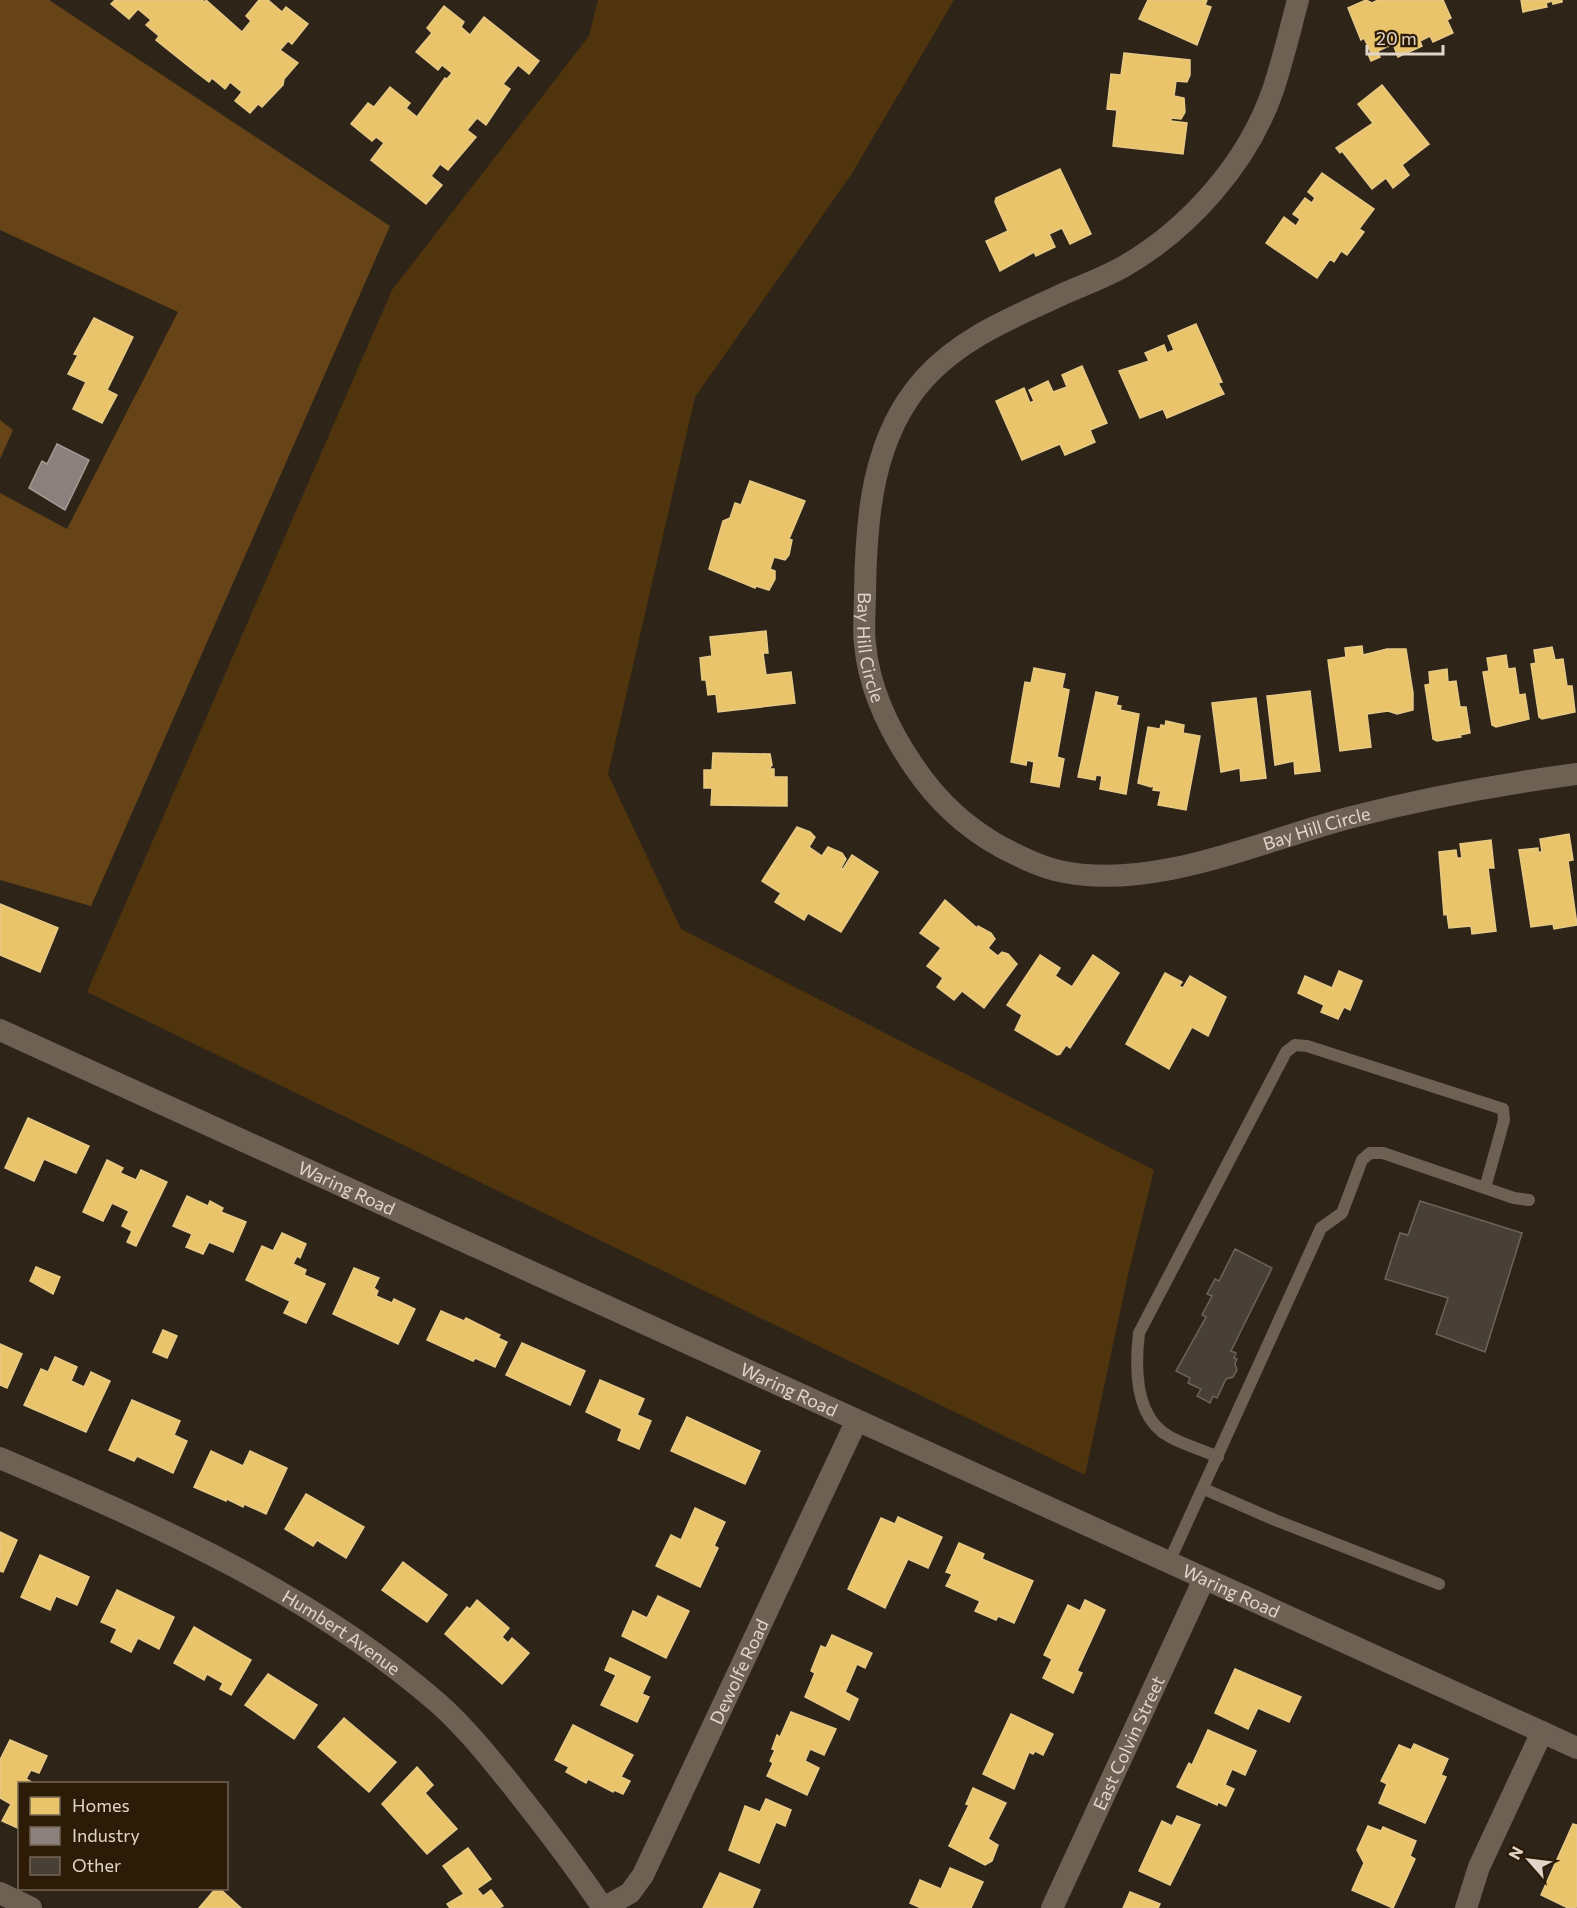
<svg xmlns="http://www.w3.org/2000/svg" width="1577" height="1908" font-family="Commissioner,sans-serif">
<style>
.green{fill:#4f340e}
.forest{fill:#664417}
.homes{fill:#e9c46a;stroke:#e7c986;stroke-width:1.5}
.industry{fill:#8a817c;stroke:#a49a93;stroke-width:1.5}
.building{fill:#484036;stroke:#6c645a;stroke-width:1.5}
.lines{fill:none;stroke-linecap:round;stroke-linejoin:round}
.service{stroke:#6e6154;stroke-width:12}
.minor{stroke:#6e6154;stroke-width:22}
.labels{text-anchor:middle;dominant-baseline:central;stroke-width:6;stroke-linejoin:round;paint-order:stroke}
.street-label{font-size:18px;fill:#e1d5c9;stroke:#2c1b06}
</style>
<rect width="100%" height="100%" fill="#2e2418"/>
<path class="green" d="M 598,0 L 954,0 L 851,175 L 695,397 L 608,774 L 681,929 L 1154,1170 L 1128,1275 L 1085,1475 L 87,992 L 392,290 L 589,36 Z"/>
<g class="forest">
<path d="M 0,0 L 49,0 L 390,226 L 91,906 L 0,880 L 0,493 L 67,529 L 178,312 L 0,230 Z"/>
<path d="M 0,420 L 13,430 L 0,459 Z"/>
</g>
<g class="homes">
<path d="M 115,0 L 202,0 L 205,2 L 206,0 L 242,32 L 251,21 L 246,16 L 259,0 L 268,0 L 282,12 L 286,7 L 308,24 L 292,44 L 288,41 L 280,50 L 298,63 L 284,79 L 283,85 L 262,107 L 258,104 L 250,113 L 235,101 L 242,92 L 230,82 L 225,89 L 212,78 L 209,82 L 197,73 L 156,40 L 159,36 L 146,25 L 151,20 L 138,9 L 129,19 L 111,4 Z"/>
<path d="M 1148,0 L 1207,0 L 1205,5 L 1211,7 L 1197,45 L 1139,19 Z"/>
<path d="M 1366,0 L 1372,3 L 1378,0 L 1443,0 L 1451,18 L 1447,20 L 1453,33 L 1433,42 L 1430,36 L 1420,41 L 1422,46 L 1398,57 L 1393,44 L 1378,51 L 1380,57 L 1371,61 L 1368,54 L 1371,53 L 1364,38 L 1361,40 L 1348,8 Z"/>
<path d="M 1521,0 L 1562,0 L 1562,2 L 1553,4 L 1552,1 L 1546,3 L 1547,7 L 1523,12 Z"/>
<path d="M 444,6 L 464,22 L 461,27 L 470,35 L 484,17 L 539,61 L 529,74 L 518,65 L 503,84 L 510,89 L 486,125 L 477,118 L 467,130 L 476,137 L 448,170 L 440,164 L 431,176 L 442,185 L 426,204 L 371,160 L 384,143 L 376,137 L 372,141 L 351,124 L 368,103 L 374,107 L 390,87 L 410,103 L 406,108 L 417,117 L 445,78 L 447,79 L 452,73 L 442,65 L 438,70 L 416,52 L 432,33 L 427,28 Z"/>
<path d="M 1124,53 L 1190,60 L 1190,75 L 1187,82 L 1176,81 L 1174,96 L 1184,98 L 1185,112 L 1181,119 L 1171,118 L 1171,121 L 1187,123 L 1183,154 L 1113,146 L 1117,110 L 1107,109 L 1111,74 L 1121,75 Z"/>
<path d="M 1382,85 L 1429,144 L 1402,165 L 1409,175 L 1393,188 L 1386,178 L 1372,189 L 1342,151 L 1340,153 L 1336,148 L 1373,123 L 1358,104 Z"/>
<path d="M 1060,169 L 1091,234 L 1070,244 L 1062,228 L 1049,234 L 1055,247 L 1036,256 L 1034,252 L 1000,271 L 986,241 L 1008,231 L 995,202 L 996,198 Z"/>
<path d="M 1322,173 L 1374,209 L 1359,229 L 1364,232 L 1347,255 L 1341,251 L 1334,262 L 1330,259 L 1317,278 L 1266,243 L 1284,217 L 1296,226 L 1300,219 L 1293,214 L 1305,198 L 1312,203 L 1315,198 L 1308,192 Z"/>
<path d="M 94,318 L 133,337 L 107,390 L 117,395 L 102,423 L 73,409 L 86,382 L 68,374 L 78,355 L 74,354 Z"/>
<path d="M 1196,324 L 1222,382 L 1218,383 L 1224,394 L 1167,418 L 1163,409 L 1140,418 L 1119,371 L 1149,361 L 1145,353 L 1164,345 L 1167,353 L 1174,350 L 1168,336 Z"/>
<path d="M 1082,366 L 1107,423 L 1090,430 L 1095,442 L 1065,455 L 1060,444 L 1022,460 L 996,401 L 1024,388 L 1030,403 L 1034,401 L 1029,390 L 1048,381 L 1053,392 L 1067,387 L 1062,375 Z"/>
<path d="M 750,481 L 805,501 L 789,539 L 792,540 L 789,555 L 785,560 L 774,557 L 770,569 L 775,571 L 775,579 L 769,590 L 756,586 L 755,588 L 709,569 L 723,521 L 730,518 L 735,503 L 741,505 Z"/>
<path d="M 766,631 L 768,653 L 763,653 L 766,675 L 791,672 L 795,703 L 718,712 L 716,694 L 708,695 L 706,680 L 702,680 L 700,658 L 712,656 L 710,637 Z"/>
<path d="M 1362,646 L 1363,655 L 1387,649 L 1406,649 L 1413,693 L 1413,710 L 1397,714 L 1388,711 L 1367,714 L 1371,747 L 1340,751 L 1328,660 L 1346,657 L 1345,648 Z"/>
<path d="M 1552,647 L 1555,660 L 1563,659 L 1567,686 L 1572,686 L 1575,712 L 1542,719 L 1539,717 L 1531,664 L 1536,663 L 1534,650 Z"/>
<path d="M 1506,655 L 1508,669 L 1515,668 L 1519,695 L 1525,694 L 1529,719 L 1496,727 L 1492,725 L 1483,672 L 1489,671 L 1487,658 Z"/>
<path d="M 1034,668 L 1065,674 L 1062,688 L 1069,690 L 1057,757 L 1064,759 L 1059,787 L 1031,782 L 1034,762 L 1027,760 L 1026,765 L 1011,762 L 1025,682 L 1031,683 Z"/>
<path d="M 1447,669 L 1448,682 L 1456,681 L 1460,707 L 1466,707 L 1470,733 L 1460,735 L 1461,737 L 1437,741 L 1433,739 L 1425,685 L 1430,684 L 1429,672 Z"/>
<path d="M 1310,691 L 1320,771 L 1295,774 L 1294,761 L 1275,765 L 1267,696 Z"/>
<path d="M 1096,692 L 1118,697 L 1116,705 L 1121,706 L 1120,710 L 1139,714 L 1126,794 L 1100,789 L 1102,776 L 1096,775 L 1095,780 L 1078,777 Z"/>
<path d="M 1256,698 L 1266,778 L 1241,781 L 1240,768 L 1221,772 L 1212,703 Z"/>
<path d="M 1166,721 L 1184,725 L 1183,733 L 1200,736 L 1186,810 L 1158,805 L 1161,791 L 1153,790 L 1154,785 L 1151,787 L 1138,783 L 1148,727 L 1160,729 L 1161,725 L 1165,726 Z"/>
<path d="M 713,753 L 770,754 L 772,765 L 769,769 L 774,769 L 774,777 L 787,777 L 787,806 L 711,805 L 712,788 L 704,788 L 704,770 L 712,770 Z"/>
<path d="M 797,827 L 810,832 L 815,837 L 809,847 L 822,856 L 828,847 L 842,853 L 846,859 L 841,868 L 843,869 L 852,855 L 878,872 L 841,932 L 808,913 L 804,920 L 775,902 L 781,893 L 762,881 Z"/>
<path d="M 1569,834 L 1573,860 L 1568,861 L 1577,925 L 1554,929 L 1553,924 L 1531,927 L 1519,850 L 1538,848 L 1538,852 L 1542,852 L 1540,839 Z"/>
<path d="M 1491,840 L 1494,868 L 1488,868 L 1496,931 L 1472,934 L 1471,926 L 1449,928 L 1447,914 L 1444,915 L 1439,852 L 1456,850 L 1457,858 L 1462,858 L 1460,844 Z"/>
<path d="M 945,900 L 977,928 L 978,926 L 991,933 L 995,939 L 988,948 L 998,956 L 1002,952 L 1008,954 L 1017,964 L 984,1008 L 962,991 L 954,1000 L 937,987 L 943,978 L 927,966 L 941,948 L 920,933 Z"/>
<path d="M 0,904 L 58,928 L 40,972 L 0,955 Z"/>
<path d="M 1040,955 L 1060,968 L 1055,976 L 1072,987 L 1093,955 L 1119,973 L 1070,1048 L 1066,1045 L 1060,1054 L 1057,1055 L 1015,1030 L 1022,1015 L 1007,1005 Z"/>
<path d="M 1339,971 L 1362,981 L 1350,1010 L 1344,1007 L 1338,1019 L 1321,1012 L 1324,1005 L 1298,993 L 1305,976 L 1332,988 Z"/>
<path d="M 1165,973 L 1182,982 L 1179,986 L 1183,988 L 1190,976 L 1226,997 L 1208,1036 L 1192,1027 L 1169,1069 L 1126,1044 Z"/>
<path d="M 28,1118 L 89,1146 L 76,1173 L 44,1159 L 34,1181 L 5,1168 Z"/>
<path d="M 107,1160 L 123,1168 L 120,1173 L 136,1180 L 141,1170 L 167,1182 L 136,1246 L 127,1242 L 132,1231 L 122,1226 L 129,1211 L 112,1203 L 103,1221 L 83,1212 Z"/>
<path d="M 187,1196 L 208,1206 L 210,1201 L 223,1208 L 221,1212 L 246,1222 L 233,1252 L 209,1242 L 203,1254 L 186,1247 L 192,1234 L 173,1226 Z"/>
<path d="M 282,1233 L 306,1244 L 300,1258 L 297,1256 L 293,1264 L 306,1270 L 304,1275 L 325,1284 L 306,1323 L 284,1313 L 290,1301 L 246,1280 L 262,1246 L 273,1251 Z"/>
<path d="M 36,1267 L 60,1277 L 53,1294 L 30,1281 Z"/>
<path d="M 354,1268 L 379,1278 L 374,1288 L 378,1291 L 376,1296 L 392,1303 L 394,1299 L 415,1309 L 398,1344 L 333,1314 Z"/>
<path d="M 441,1311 L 464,1321 L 466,1318 L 500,1335 L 498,1338 L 507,1342 L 495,1367 L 475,1358 L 473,1361 L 427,1340 Z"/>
<path d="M 163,1330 L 177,1336 L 167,1358 L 153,1352 Z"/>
<path d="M 522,1343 L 585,1371 L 570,1405 L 506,1375 Z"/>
<path d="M 0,1344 L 22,1354 L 7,1388 L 0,1385 Z"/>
<path d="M 55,1357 L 77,1367 L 71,1381 L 84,1387 L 91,1372 L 110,1381 L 86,1432 L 24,1405 L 41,1369 L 48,1372 Z"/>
<path d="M 600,1380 L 644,1399 L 637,1415 L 651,1421 L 639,1449 L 618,1440 L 622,1429 L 586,1412 Z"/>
<path d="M 132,1400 L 180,1421 L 174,1435 L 187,1441 L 173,1473 L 137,1456 L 134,1461 L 109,1450 Z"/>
<path d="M 687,1417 L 760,1451 L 745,1484 L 671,1451 Z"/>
<path d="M 211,1451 L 243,1466 L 250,1451 L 287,1468 L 266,1514 L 244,1504 L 243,1507 L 227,1499 L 226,1501 L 194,1487 Z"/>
<path d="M 306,1494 L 364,1527 L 346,1558 L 317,1540 L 313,1546 L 285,1529 Z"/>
<path d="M 695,1508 L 725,1522 L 714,1546 L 718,1548 L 700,1587 L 656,1566 L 671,1535 L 681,1540 Z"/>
<path d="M 898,1517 L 942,1537 L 928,1568 L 908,1559 L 885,1608 L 848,1589 L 881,1518 L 895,1524 Z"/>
<path d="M 0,1532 L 17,1540 L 3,1572 L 0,1571 Z"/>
<path d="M 959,1543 L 984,1554 L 982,1559 L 1033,1581 L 1014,1623 L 998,1616 L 996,1620 L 975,1611 L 980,1601 L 946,1586 L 952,1574 L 946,1572 Z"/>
<path d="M 40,1555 L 89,1577 L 77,1605 L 56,1596 L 50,1610 L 21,1597 Z"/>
<path d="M 403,1562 L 447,1595 L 427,1622 L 382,1590 Z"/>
<path d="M 117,1590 L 174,1617 L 159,1649 L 138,1638 L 131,1652 L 111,1642 L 117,1629 L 101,1622 Z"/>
<path d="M 658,1596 L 689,1611 L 666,1658 L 622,1636 L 633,1611 L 647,1618 Z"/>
<path d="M 477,1600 L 509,1628 L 502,1637 L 508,1643 L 512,1638 L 529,1653 L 502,1684 L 445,1634 L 467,1607 L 470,1609 Z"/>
<path d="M 1085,1600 L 1105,1610 L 1077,1671 L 1082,1673 L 1073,1693 L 1043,1678 L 1052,1659 L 1044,1655 L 1068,1605 L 1080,1611 Z"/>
<path d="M 194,1627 L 251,1660 L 231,1695 L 220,1689 L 223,1683 L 207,1674 L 204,1680 L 174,1663 Z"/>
<path d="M 832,1635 L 872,1653 L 865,1668 L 857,1664 L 845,1692 L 858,1699 L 849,1720 L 805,1697 L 815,1673 L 811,1671 L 821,1646 L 826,1648 Z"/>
<path d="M 610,1658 L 650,1677 L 642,1694 L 649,1697 L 637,1722 L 601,1705 L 616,1675 L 605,1670 Z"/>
<path d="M 1235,1669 L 1301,1697 L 1289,1722 L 1258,1708 L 1248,1729 L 1215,1713 Z"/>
<path d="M 268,1674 L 317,1705 L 294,1739 L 245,1705 Z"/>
<path d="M 791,1712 L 836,1729 L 824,1755 L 810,1749 L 805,1761 L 819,1768 L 807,1795 L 767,1776 L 773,1763 L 770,1761 L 775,1750 L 772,1749 L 777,1735 L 780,1737 Z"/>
<path d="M 1011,1714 L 1053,1734 L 1043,1755 L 1035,1751 L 1033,1754 L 1029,1752 L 1014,1789 L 983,1774 Z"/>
<path d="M 344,1718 L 396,1762 L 369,1792 L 318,1747 Z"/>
<path d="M 573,1725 L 633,1755 L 621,1777 L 630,1781 L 623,1794 L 614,1790 L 613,1792 L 588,1779 L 586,1783 L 566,1772 L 569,1767 L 555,1760 Z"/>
<path d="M 1208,1730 L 1256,1751 L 1245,1775 L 1232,1769 L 1225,1785 L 1234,1789 L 1226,1806 L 1218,1802 L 1217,1805 L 1177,1787 L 1189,1763 L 1192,1765 Z"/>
<path d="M 10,1740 L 47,1756 L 39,1773 L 31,1770 L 26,1779 L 35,1784 L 20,1784 L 20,1829 L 2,1821 L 11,1804 L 0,1798 L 0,1760 Z"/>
<path d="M 1414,1744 L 1448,1759 L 1441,1775 L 1446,1777 L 1425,1823 L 1379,1803 L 1387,1784 L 1381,1781 L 1399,1745 L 1411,1750 Z"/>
<path d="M 417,1767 L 433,1785 L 425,1793 L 457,1829 L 427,1854 L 382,1804 Z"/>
<path d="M 973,1788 L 1006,1803 L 988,1839 L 998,1845 L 992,1861 L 985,1865 L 949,1846 L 969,1805 L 966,1804 Z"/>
<path d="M 766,1799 L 791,1810 L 785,1826 L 776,1822 L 759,1863 L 729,1850 L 745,1806 L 760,1812 Z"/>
<path d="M 1177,1816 L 1200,1825 L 1170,1885 L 1139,1871 L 1162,1821 L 1172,1826 Z"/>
<path d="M 1573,1824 L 1577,1825 L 1577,1907 L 1568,1908 L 1541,1895 Z"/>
<path d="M 1368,1826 L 1381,1831 L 1383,1827 L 1416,1841 L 1410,1856 L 1415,1859 L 1393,1908 L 1352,1890 L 1364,1863 L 1357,1850 Z"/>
<path d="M 468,1848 L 491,1879 L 477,1889 L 483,1896 L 491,1890 L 503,1906 L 499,1908 L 450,1908 L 447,1904 L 464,1894 L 443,1866 Z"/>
<path d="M 950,1868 L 983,1882 L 971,1908 L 921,1908 L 910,1903 L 920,1880 L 941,1889 Z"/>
<path d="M 720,1873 L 760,1890 L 752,1908 L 703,1908 Z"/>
<path d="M 216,1888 L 219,1888 L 241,1908 L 199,1908 Z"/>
<path d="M 1130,1892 L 1160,1904 L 1158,1908 L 1123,1908 Z"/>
</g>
<path class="industry" d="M 57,444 L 89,460 L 65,510 L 29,488 L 42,461 L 47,464 Z"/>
<g class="building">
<path d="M 1420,1201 L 1522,1233 L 1485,1352 L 1436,1334 L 1448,1298 L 1385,1279 L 1400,1233 L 1408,1235 Z"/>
<path d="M 1235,1249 L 1272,1268 L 1231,1351 L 1236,1353 L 1234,1358 L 1237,1359 L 1235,1364 L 1237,1370 L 1233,1377 L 1226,1379 L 1217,1398 L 1213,1396 L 1210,1403 L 1197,1396 L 1201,1389 L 1188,1383 L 1190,1378 L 1176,1371 L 1206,1317 L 1202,1315 L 1212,1296 L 1207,1294 L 1215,1279 L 1219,1281 Z"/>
</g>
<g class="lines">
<g class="service">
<path d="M 1218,1457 C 1202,1450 1185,1445 1170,1437 C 1134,1418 1135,1367 1139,1333 L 1286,1052 L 1295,1045 L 1307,1046 L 1503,1109 L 1504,1120 L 1485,1188"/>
<path d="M 1204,1489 L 1275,1520 L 1439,1584"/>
<path d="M 1169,1562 L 1321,1228 L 1342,1213 L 1362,1160 L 1370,1153 L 1383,1153 L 1514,1198 L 1529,1200"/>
</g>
<g class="minor">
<path id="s1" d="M 1298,0 C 1290,30 1283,60 1273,90 C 1248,163 1189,229 1123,267 C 1103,278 1081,286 1061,295 C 1012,318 962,337 925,378 C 872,436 866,518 865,593 C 865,610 863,627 865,644 C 869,688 890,732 915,768 C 938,802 965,827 1001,847 C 1021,857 1042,868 1064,872 C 1157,890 1263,840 1352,817 C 1426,798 1502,784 1577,774"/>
<path id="s2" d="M 0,1030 L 1577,1748"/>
<path id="s3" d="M 0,1458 C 154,1524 310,1592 438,1703 C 466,1728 490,1758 514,1788 C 545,1827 575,1866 603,1908"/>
<path d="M 0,1893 L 31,1908"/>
<path id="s4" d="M 603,1908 L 630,1893 L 643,1875 L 856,1422"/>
<path id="s5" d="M 1052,1908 L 1204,1579"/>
<path d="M 1466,1908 L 1479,1867 L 1542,1732"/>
</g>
</g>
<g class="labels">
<g class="street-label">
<text stroke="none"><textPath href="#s1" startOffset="842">Bay Hill Circle</textPath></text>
<text stroke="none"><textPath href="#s1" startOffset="1418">Bay Hill Circle</textPath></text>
<text stroke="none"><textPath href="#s2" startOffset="381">Waring Road</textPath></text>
<text stroke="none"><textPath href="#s2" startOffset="867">Waring Road</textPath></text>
<text stroke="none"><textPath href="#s2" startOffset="1353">Waring Road</textPath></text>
<text stroke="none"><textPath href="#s3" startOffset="384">Humbert Avenue</textPath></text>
<text stroke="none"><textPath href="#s4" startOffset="278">Dewolfe Road</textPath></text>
<text stroke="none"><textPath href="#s5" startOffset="182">East Colvin Street</textPath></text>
</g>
</g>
<rect x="18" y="1782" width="210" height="108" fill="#2c1b06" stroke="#746554" stroke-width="1.5"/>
<rect x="30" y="1797" width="30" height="18" fill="#e9c46a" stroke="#746554" stroke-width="1.5"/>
<text x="72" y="1812" font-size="18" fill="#e1d5c9">Homes</text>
<rect x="30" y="1827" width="30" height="18" fill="#8a817c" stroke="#746554" stroke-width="1.5"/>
<text x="72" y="1842" font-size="18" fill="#e1d5c9">Industry</text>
<rect x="30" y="1857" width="30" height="18" fill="#484036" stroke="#746554" stroke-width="1.5"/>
<text x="72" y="1872" font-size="18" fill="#e1d5c9">Other</text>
<g transform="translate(1529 1860) rotate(298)" stroke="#2c1b06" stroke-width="4.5" paint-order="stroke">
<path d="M0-4.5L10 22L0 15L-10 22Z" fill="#e1d5c9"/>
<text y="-9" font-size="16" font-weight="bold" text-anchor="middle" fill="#e1d5c9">N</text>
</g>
<path d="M1367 45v9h76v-9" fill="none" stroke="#e1d5c9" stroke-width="3"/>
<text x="1376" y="45" font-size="18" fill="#e1d5c9" stroke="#2c1b06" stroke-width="4.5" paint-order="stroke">20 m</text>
</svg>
